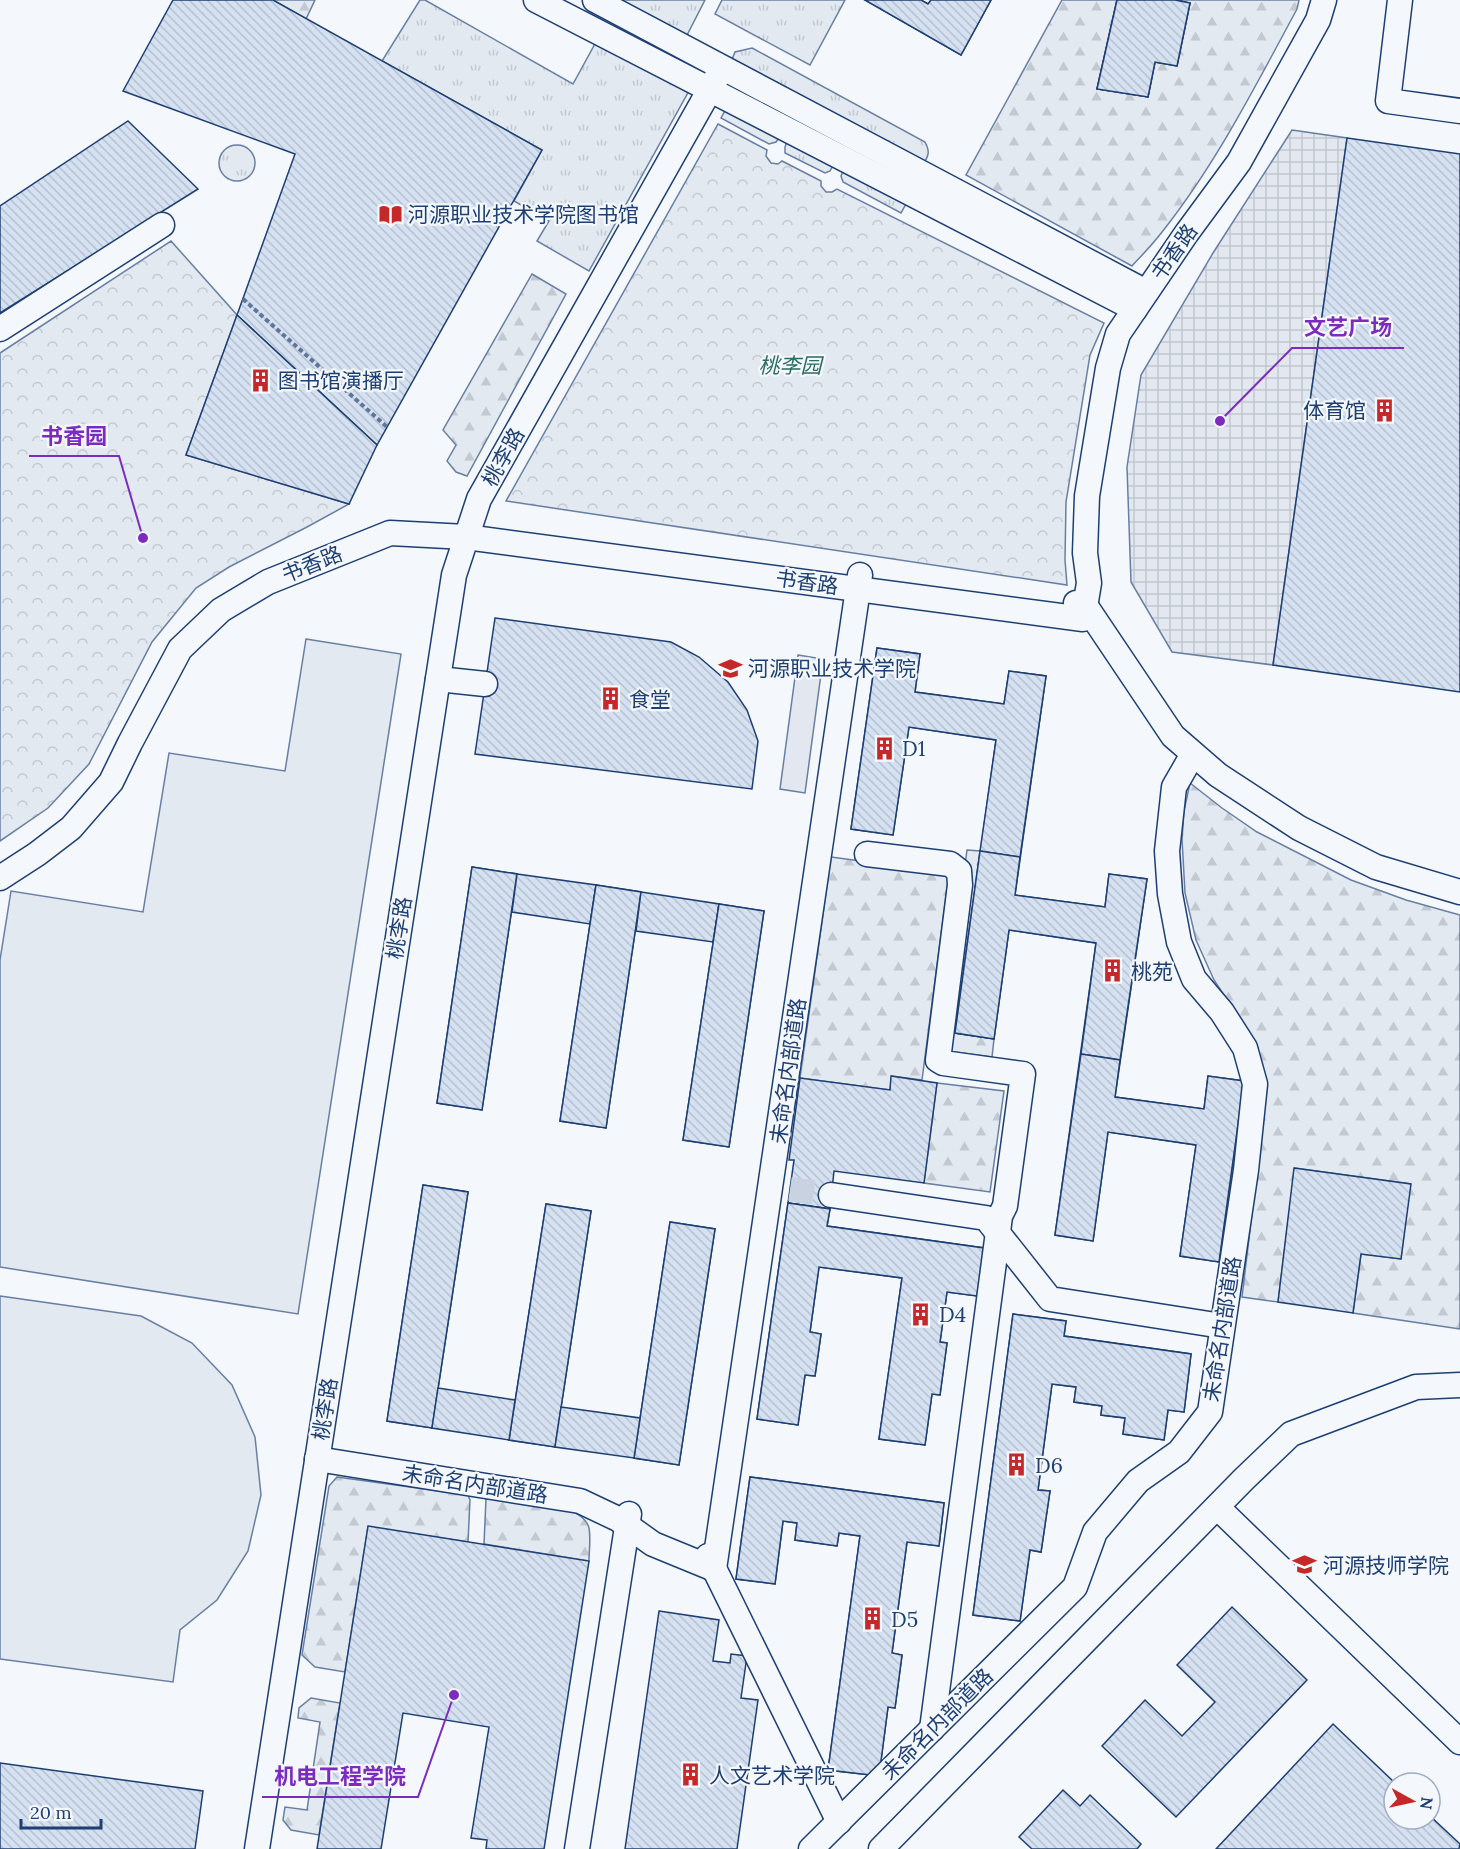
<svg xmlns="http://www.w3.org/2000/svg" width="1460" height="1849" font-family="Lora,'Noto Sans SC',serif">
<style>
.grass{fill:url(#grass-tufts);stroke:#687fa3;stroke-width:1.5}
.forest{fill:url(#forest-firs);stroke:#687fa3;stroke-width:1.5}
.park{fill:url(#park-crowns);stroke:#687fa3;stroke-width:1.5}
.pitch{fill:#e3e9f0;stroke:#687fa3;stroke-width:1.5}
.parking{fill:#e3e8f0;stroke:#687fa3;stroke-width:1.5}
.plaza{fill:url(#plaza-grid);stroke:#687fa3;stroke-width:1.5}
.building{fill:url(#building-back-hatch);stroke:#1d3f73;stroke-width:1.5}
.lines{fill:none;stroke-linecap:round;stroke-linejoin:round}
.street-tunnel{stroke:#c9d2e0;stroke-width:24;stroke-dasharray:24 12;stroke-linecap:butt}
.street-casing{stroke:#1d3f73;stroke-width:27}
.path{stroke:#5e769c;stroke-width:4;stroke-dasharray:4.5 3;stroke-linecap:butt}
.street{stroke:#f4f7fb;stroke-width:24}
.labels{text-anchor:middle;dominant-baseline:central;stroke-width:4.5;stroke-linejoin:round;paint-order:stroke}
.poi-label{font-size:21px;fill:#1d3f73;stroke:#f4f7fb;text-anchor:start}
.street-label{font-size:21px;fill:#1d3f73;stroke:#f4f7fb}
.park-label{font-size:21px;font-style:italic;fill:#2c6c60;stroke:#f4f7fb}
.leader{fill:none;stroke:#7b2cbf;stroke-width:2}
.callout-dot{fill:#7b2cbf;stroke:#f4f7fb;stroke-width:2}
.callout-label{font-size:22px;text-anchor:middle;font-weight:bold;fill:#7b2cbf;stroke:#f4f7fb;stroke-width:4.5;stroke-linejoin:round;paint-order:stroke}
</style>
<defs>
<pattern id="grass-tufts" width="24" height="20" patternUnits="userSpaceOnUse" patternTransform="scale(1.5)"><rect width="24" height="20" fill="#e3e9f0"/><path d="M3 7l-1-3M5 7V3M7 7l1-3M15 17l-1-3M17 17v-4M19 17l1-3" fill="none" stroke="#c2c9d1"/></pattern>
<pattern id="forest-firs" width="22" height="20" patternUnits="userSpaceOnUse" patternTransform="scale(1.5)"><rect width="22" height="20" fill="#e3e9f0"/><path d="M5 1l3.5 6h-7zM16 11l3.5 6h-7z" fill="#c2c9d1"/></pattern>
<pattern id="park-crowns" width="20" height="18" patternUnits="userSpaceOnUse" patternTransform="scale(1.5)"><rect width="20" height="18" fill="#e3e9f0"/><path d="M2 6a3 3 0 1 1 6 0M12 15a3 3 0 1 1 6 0" fill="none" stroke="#c2c9d1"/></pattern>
<pattern id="plaza-grid" width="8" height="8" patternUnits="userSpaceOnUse" patternTransform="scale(1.5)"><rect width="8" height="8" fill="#e3e8f0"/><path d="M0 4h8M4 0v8" fill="none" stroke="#c2c8d1"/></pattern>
<pattern id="building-back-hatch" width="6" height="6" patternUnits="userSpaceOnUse" patternTransform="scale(1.5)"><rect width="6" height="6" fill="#d5e0f0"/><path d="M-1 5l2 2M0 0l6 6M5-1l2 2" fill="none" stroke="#b6c1d1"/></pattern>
</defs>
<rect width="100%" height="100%" fill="#f4f7fb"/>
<g class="grass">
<path d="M 420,0 L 425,0 L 573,84 L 596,42 L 690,89 L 589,271 L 537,241 L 549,221 L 514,201 L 542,150 L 382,61 Z"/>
<path d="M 616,0 L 705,0 L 685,39 Z"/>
<path d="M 722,0 L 845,0 L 810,65 L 715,14 Z"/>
<path d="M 752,48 L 925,142 C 930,151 929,156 923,164 L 731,62 L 735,52 Z"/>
<path d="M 726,109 L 779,138 L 776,142 L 769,144 L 721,118 Z"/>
<path d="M 787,141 L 834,164 L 830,171 L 825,173 L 785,153 L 785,147 Z"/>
<circle cx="237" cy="163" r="18"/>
<path d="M 844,169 L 907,202 L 901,213 L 843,182 L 841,176 Z"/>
</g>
<g class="forest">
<path d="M 273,0 L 315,0 L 306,19 Z"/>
<path d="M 1062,0 L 1117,0 L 1097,89 L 1148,97 L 1155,62 L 1177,66 L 1190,3 L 1175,0 L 1299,0 L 1297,9 C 1256,85 1216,164 1162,232 C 1153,244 1142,255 1132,266 L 966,175 Z"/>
<path d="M 532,274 L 566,294 L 467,476 L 456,472 L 447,461 L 456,445 L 443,430 Z"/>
<path d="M 1190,783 L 1222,808 L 1257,832 L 1351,880 L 1406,900 L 1460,915 L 1460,1329 L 1353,1313 L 1361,1254 L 1401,1259 L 1410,1184 L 1295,1168 L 1278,1302 L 1242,1297 L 1267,1087 L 1257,1045 L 1214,980 L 1196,940 L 1185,893 L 1182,839 L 1184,811 Z"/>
<path d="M 967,850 L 980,851 L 955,1033 L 994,1039 L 992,1057 L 940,1050 Z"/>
<path d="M 831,857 L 949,873 L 922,1080 L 892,1076 L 890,1090 L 800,1078 Z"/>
<path d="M 937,1083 L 1004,1091 L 990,1192 L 924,1183 Z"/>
<path d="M 337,1477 L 468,1495 L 470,1500 L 468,1542 L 368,1527 L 345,1672 L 315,1667 L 302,1655 L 329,1486 Z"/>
<path d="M 491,1496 C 514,1499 583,1502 589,1528 C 591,1538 589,1551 589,1561 L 484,1544 L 486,1499 Z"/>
<path d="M 311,1698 L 340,1703 L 319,1835 L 291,1830 L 283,1820 L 285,1807 L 307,1810 L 320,1722 L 298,1718 L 299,1708 Z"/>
</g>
<g class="park">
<path d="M 718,124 L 767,150 L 766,156 L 771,163 L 778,164 L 782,161 L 821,181 L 821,186 L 826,192 L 832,192 L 837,189 L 1104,323 L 1090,355 L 1066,502 L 1065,560 L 1067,585 L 506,501 Z"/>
<path d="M 171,241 L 237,315 L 186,455 L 349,504 L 307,527 L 229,567 L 196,588 L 152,642 L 89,764 L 48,808 L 0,841 L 0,353 Z"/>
</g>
<g class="pitch">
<path d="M 306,639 L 401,654 L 298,1314 L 0,1267 L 0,960 L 11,891 L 143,912 L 169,753 L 285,771 Z"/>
<path d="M 0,1296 L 141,1316 L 192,1343 L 232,1385 L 255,1437 L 261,1495 L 248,1551 L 217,1600 L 180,1630 L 173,1682 L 0,1659 Z"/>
</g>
<path class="parking" d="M 798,655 L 823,659 L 805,793 L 780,789 Z"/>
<path class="plaza" d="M 1292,130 L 1347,138 L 1273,665 L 1172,652 L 1131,582 L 1127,467 L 1141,375 L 1213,253 Z"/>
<g class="building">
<path d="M 173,0 L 273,0 L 542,150 L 377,445 L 237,315 L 295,154 L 123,91 Z"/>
<path d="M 865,0 L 921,0 L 928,4 L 931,0 L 991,0 L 961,55 Z"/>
<path d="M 865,0 L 921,0 L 928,4 L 931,0 L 991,0 L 961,55 Z"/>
<path d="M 1117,0 L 1175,0 L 1190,3 L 1177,66 L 1155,62 L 1148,97 L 1097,89 Z"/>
<path d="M 1117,0 L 1175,0 L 1190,3 L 1177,66 L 1155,62 L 1148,97 L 1097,89 Z"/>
<path d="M 128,121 L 198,189 L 0,313 L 0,206 Z"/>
<path d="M 1347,138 L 1460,154 L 1460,692 L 1273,665 Z"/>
<path d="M 237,315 L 377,445 L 349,504 L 186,455 Z"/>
<path d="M 495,618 L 671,642 L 699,657 L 728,682 L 747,710 L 758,741 L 752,789 L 475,754 Z"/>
<path d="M 877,648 L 920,654 L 915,692 L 1004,704 L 1009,671 L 1046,676 L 1015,895 L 1105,907 L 1109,874 L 1147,879 L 1115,1097 L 1204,1109 L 1208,1076 L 1244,1081 L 1219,1262 L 1180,1256 L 1196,1145 L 1108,1132 L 1093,1241 L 1055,1235 L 1096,943 L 1009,930 L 994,1039 L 955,1033 L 996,740 L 909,727 L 893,835 L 851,829 Z"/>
<path d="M 877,648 L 920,654 L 915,692 L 1004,704 L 1009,671 L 1046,676 L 1020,857 L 980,851 L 996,740 L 909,727 L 893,835 L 851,829 Z"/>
<path d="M 980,851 L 1020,857 L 1015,895 L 1105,907 L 1109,874 L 1147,879 L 1120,1060 L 1081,1054 L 1096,943 L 1009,930 L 994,1039 L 955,1033 Z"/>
<path d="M 472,867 L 517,874 L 482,1110 L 437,1103 Z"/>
<path d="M 472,867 L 517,874 L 482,1110 L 437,1103 Z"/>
<path d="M 517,874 L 596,885 L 590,924 L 512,912 Z"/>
<path d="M 596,885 L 641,892 L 606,1128 L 560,1121 Z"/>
<path d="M 596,885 L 641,892 L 606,1128 L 560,1121 Z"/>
<path d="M 641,892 L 719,904 L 713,942 L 636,931 Z"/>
<path d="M 719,904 L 764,911 L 729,1147 L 683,1140 Z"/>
<path d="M 719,904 L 764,911 L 729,1147 L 683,1140 Z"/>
<path d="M 1081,1054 L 1120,1060 L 1115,1097 L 1204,1109 L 1208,1076 L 1244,1081 L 1219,1262 L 1180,1256 L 1196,1145 L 1108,1132 L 1093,1241 L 1055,1235 Z"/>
<path d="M 891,1076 L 937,1083 L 924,1183 L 834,1171 L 830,1209 L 788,1203 L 794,1160 L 789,1160 L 800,1078 L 890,1090 Z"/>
<path d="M 1294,1168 L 1411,1184 L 1401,1259 L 1361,1254 L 1353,1313 L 1278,1302 Z"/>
<path d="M 423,1185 L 468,1192 L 432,1428 L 387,1421 Z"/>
<path d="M 423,1185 L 468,1192 L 432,1428 L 387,1421 Z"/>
<path d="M 788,1203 L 830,1209 L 827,1226 L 984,1248 L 977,1296 L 947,1292 L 940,1342 L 947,1343 L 940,1395 L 932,1394 L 925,1445 L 879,1439 L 902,1278 L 819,1267 L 810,1332 L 821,1334 L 815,1376 L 805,1375 L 798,1425 L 757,1419 Z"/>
<path d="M 788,1203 L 830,1209 L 827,1226 L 984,1248 L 977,1296 L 947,1292 L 940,1342 L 947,1343 L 940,1395 L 932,1394 L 925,1445 L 879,1439 L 902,1278 L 819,1267 L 810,1332 L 821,1334 L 815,1376 L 805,1375 L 798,1425 L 757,1419 Z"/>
<path d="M 546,1204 L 591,1211 L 555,1447 L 509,1440 Z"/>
<path d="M 546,1204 L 591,1211 L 555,1447 L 509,1440 Z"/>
<path d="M 670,1222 L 715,1229 L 679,1465 L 634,1458 Z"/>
<path d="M 670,1222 L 715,1229 L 679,1465 L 634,1458 Z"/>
<path d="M 1013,1314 L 1066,1321 L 1064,1336 L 1191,1354 L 1184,1412 L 1168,1410 L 1164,1440 L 1123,1434 L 1125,1418 L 1101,1415 L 1102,1406 L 1074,1402 L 1076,1387 L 1052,1384 L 1038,1490 L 1050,1491 L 1041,1552 L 1030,1550 L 1020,1621 L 973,1615 Z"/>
<path d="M 1013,1314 L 1066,1321 L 1064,1336 L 1191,1354 L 1184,1412 L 1168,1410 L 1164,1440 L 1123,1434 L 1125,1418 L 1101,1415 L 1102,1406 L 1074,1402 L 1076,1387 L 1052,1384 L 1038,1490 L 1050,1491 L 1041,1552 L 1030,1550 L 1020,1621 L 973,1615 Z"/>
<path d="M 438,1388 L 515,1400 L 509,1440 L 432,1428 Z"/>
<path d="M 561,1407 L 640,1418 L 634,1458 L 555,1447 Z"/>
<path d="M 750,1477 L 944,1503 L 939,1546 L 907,1542 L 892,1653 L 902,1655 L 895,1708 L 888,1707 L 879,1776 L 828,1770 L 860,1536 L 839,1533 L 837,1546 L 795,1540 L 797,1523 L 783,1521 L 775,1584 L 736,1579 Z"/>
<path d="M 750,1477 L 944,1503 L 939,1546 L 907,1542 L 892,1653 L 902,1655 L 895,1708 L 888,1707 L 879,1776 L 828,1770 L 860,1536 L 839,1533 L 837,1546 L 795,1540 L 797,1523 L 783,1521 L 775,1584 L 736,1579 Z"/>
<path d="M 368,1526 L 589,1561 L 544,1849 L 486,1849 L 487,1840 L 471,1838 L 489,1727 L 403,1713 L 381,1849 L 317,1849 Z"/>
<path d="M 1232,1607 L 1307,1680 L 1176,1817 L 1102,1746 L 1145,1700 L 1182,1736 L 1215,1702 L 1177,1665 Z"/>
<path d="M 659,1611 L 719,1620 L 713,1661 L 730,1663 L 731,1654 L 747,1656 L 741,1698 L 758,1700 L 737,1849 L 625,1849 Z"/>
<path d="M 1333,1724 L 1395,1783 L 1394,1819 L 1430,1819 L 1430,1816 L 1460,1844 L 1459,1849 L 1216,1849 Z"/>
<path d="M 0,1763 L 203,1791 L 195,1849 L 0,1849 Z"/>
<path d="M 1063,1790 L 1080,1806 L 1090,1795 L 1141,1844 L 1137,1849 L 1032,1849 L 1019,1837 Z"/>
</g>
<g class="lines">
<path class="street-tunnel" d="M 790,1189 L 831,1195"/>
<defs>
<g id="street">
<path d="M 536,0 L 1135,309"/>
<path d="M 595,0 L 1146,292"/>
<path d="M 1400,0 L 1388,101 L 1460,111"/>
<path d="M 0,329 L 162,225"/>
<path d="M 1076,603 L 1085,605 L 1173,736 L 1218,775 L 1299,828 L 1376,867 L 1460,892"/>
<path d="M 438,679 L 485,684"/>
<path d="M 867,854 L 950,864 L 959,871 L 960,885 L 938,1060 L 943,1063 L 1023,1074 L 1005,1206 L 1000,1216 L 998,1232 L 932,1729"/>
<path d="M 0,878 L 37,854 L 71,828 L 111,782 L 130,743 L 180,649 L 221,610 L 268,582 L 390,533 L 466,537 L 1083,619 L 1089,583 L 1085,553 L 1087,496 L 1108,368 L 1118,334 L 1186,234 L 1239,162 L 1318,20 L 1324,0"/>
<path d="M 831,1195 L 986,1218 L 1050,1299 L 1222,1326"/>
<path d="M 317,1459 L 580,1501 L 618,1519 L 653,1544 L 714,1569 L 860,575"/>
<path d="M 1217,1507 L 1460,1742"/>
<path d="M 708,1556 L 839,1822"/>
<path d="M 257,1849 L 454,575 L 479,499 L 722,68"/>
<path d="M 577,1849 L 629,1514"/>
<path d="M 811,1849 L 1075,1587 L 1095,1532 L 1138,1481 L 1179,1452 L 1210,1412 L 1246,1170 L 1255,1084 L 1245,1048 L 1222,1012 L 1194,979 L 1179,942 L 1170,894 L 1167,851 L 1174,787 L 1193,754"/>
<path d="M 881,1849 L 1244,1479 L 1291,1434 L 1416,1387 L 1460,1385"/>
</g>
</defs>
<use href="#street" class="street-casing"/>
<path class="path" d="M 243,299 L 387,427"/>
<use href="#street" class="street"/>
</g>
<defs>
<symbol id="library-bare" viewBox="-9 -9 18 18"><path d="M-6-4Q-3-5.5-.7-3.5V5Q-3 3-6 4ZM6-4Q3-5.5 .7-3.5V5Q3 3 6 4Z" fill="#c62828" stroke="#f4f7fb" stroke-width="2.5" paint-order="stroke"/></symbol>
<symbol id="building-bare" viewBox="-9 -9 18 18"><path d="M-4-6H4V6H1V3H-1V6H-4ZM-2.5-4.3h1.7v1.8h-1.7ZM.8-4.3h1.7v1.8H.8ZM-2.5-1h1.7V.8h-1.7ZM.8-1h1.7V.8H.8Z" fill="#c62828" stroke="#f4f7fb" stroke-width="2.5" paint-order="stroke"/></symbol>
<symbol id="university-bare" viewBox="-9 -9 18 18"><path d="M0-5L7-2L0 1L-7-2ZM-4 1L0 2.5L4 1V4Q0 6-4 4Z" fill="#c62828" stroke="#f4f7fb" stroke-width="2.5" paint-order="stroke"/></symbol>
<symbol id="school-bare" viewBox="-9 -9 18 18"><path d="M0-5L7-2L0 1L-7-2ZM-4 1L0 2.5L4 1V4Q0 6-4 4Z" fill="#c62828" stroke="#f4f7fb" stroke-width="2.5" paint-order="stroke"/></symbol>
</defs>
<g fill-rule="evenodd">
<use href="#library-bare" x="374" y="198" width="33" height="33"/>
<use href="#building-bare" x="244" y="364" width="33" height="33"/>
<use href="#building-bare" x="1368" y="394" width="33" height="33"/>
<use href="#university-bare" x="714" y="652" width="33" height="33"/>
<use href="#building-bare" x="594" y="682" width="33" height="33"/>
<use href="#building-bare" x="868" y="732" width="33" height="33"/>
<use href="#building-bare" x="1096" y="954" width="33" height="33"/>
<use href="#building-bare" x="904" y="1298" width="33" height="33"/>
<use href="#building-bare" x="1000" y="1448" width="33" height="33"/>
<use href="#school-bare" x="1288" y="1548" width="33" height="33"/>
<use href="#building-bare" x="856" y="1602" width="33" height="33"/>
<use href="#building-bare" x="674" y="1758" width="33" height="33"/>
</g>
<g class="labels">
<g class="poi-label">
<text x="408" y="214">河源职业技术学院图书馆</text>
<text x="278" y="380">图书馆演播厅</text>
<text x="1366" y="410" text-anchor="end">体育馆</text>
<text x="748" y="668">河源职业技术学院</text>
<text x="629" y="699">食堂</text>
<text x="902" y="748">D1</text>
<text x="1131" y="971">桃苑</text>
<text x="939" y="1314">D4</text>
<text x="1035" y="1465">D6</text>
<text x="1323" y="1565">河源技师学院</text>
<text x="891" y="1619">D5</text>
<text x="709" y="1775">人文艺术学院</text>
</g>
<g class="street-label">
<text transform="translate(1174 252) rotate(-55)">书香路</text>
<text transform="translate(503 457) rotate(-61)">桃李路</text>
<text transform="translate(312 564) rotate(-22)">书香路</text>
<text transform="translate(807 582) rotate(8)">书香路</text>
<text transform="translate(399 928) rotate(-81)">桃李路</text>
<text transform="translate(788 1071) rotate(-82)">未命名内部道路</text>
<text transform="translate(1222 1329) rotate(-81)">未命名内部道路</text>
<text transform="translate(325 1409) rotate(-81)">桃李路</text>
<text transform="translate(475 1484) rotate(9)">未命名内部道路</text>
<text transform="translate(937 1724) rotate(-45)">未命名内部道路</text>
</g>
<g class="park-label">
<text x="790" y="365">桃李园</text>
</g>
</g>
<path class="leader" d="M1220 421L1292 348H1404M143 538L119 456H29M454 1695L418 1797H262"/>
<g class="callout-dot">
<circle cx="1220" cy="421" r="6"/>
<circle cx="143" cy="538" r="6"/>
<circle cx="454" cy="1695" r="6"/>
</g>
<g class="callout-label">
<text x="1348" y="335">文艺广场</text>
<text x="74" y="444">书香园</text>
<text x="340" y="1784">机电工程学院</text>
</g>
<g transform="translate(1412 1801) rotate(98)"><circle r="28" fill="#f4f7fb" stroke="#9eadc5" stroke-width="1.5"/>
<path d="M0-4.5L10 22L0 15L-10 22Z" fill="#c62828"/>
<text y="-9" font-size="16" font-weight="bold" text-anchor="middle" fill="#1d3f73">N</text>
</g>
<path d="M21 1819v9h80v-9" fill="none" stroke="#1d3f73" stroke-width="3"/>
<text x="30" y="1819" font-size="18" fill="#1d3f73" stroke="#f4f7fb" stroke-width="4.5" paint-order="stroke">20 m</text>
</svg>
